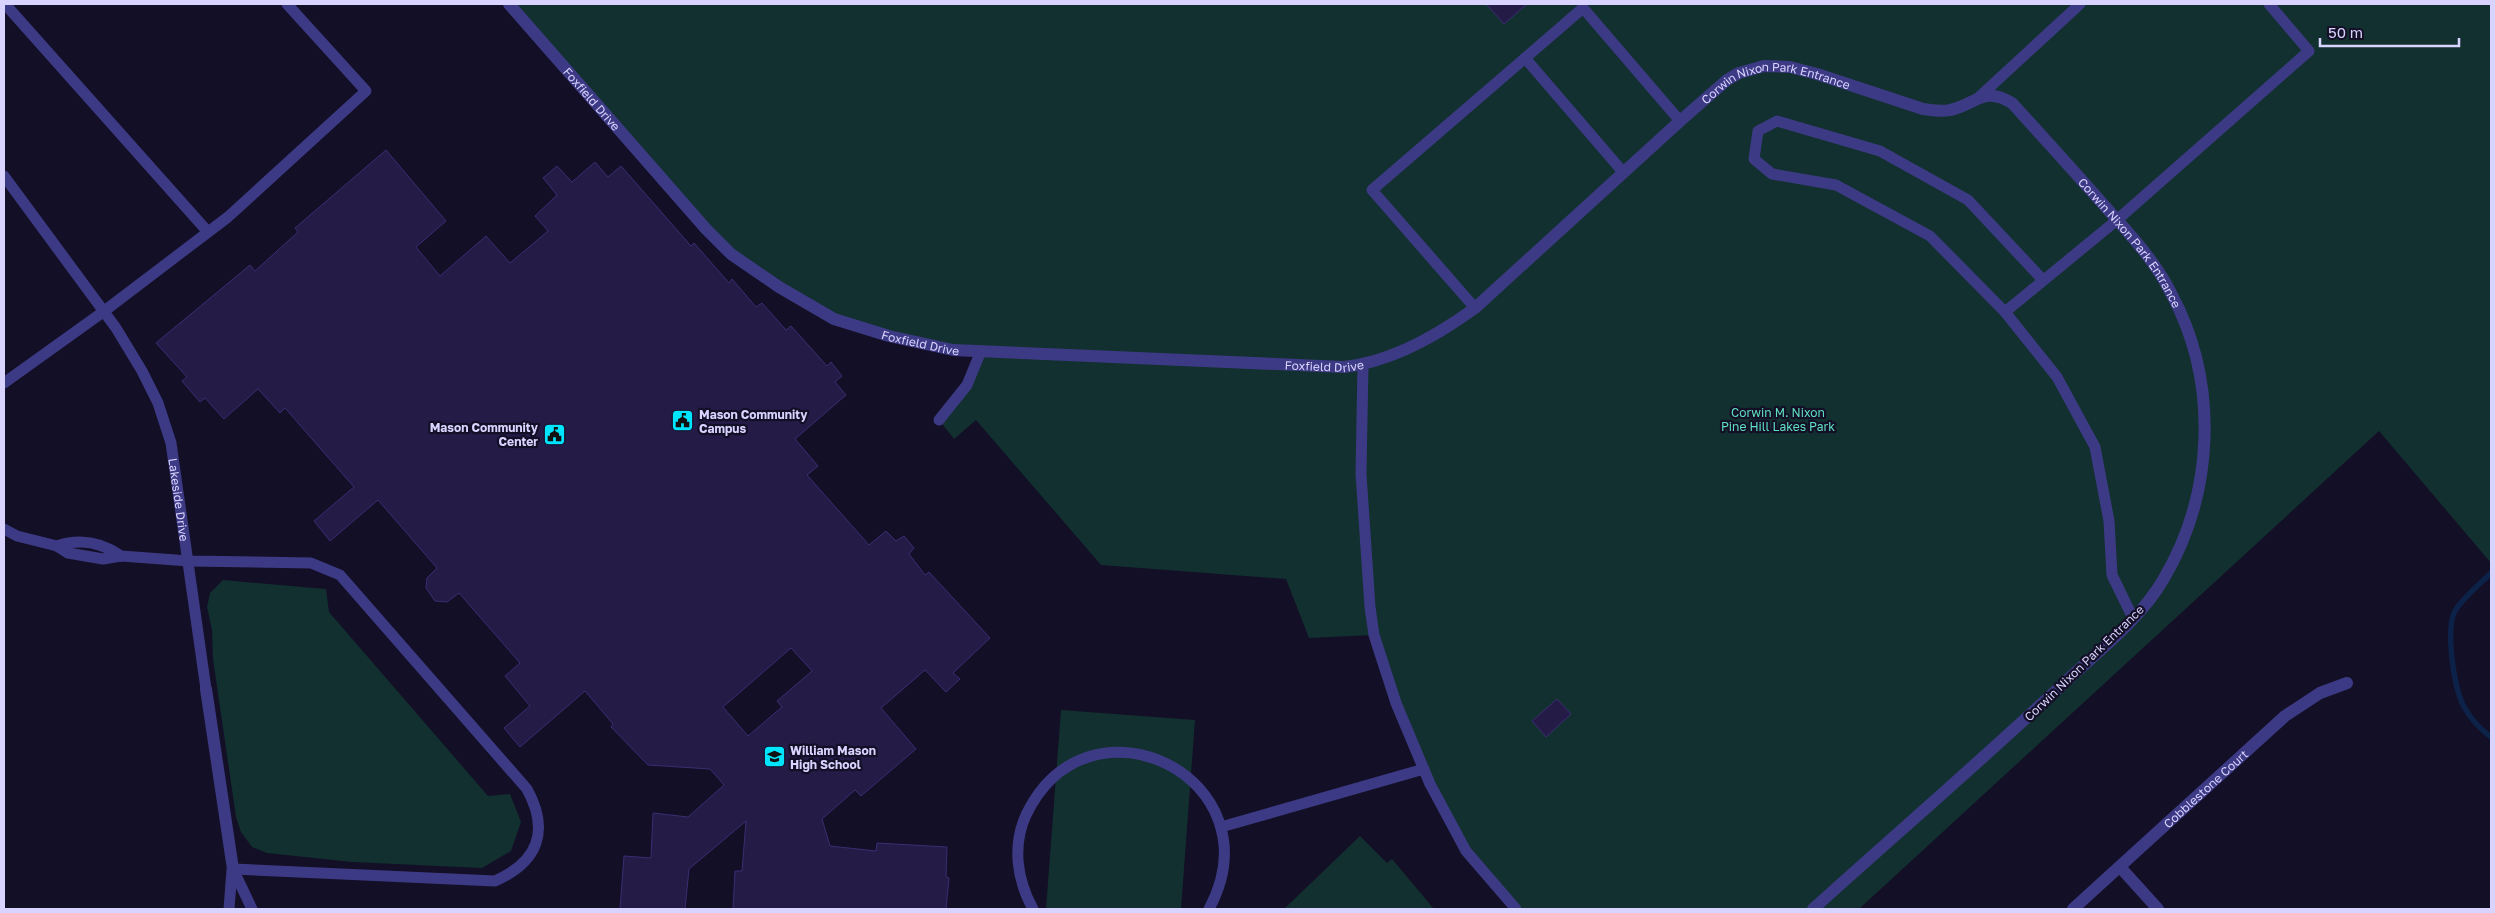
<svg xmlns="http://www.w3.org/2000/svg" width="2495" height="913" font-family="'Golos Text',sans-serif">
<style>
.green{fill:#12302f}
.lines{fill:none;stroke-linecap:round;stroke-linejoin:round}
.stream{stroke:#0c2248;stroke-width:5.5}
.building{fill:#241b47;stroke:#3b2d73;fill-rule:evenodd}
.lane{stroke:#3d3a85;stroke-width:11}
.street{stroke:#3d3a85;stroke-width:12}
.labels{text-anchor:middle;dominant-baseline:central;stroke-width:4.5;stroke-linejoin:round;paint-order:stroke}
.street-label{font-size:12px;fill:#d9d4ff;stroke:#130f26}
.park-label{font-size:12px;fill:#5fe0c0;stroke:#130f26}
.poi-label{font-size:12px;font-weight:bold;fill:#d9d4ff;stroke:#130f26;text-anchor:start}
</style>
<rect width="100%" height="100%" fill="#130f26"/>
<g class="green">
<path d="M 509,4 L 2491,4 L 2491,563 L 2379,431 L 1859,909 L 1516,909 L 1466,851 L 1430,784 L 1374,635 L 1309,638 L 1286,579 L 1101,565 L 976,420 L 954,439 L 939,420 L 981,352 L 834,319 L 731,254 Z"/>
<path d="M 223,580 L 326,589 L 329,612 L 488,796 L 510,794 L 521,822 L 511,851 L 482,868 L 352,862 L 267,853 L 252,847 L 241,832 L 236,817 L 213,659 L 212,630 L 207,607 L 210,593 Z"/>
<path d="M 1061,710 L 1195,720 L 1181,909 L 1046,909 Z"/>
<path d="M 1360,836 L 1387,863 L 1392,859 L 1434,909 L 1284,909 Z"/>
</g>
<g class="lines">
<path class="stream" d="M 2491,573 C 2482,582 2459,601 2454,613 C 2446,633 2454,686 2463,705 C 2470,718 2480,729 2491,737"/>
</g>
<g class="building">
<path d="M 1486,4 L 1527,4 L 1504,24 Z"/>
<path d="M 386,150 L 446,221 L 416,247 L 440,276 L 486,236 L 510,263 L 548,231 L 535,216 L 557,195 L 543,178 L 557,166 L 572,182 L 595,162 L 608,177 L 621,166 L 691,246 L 694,243 L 729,283 L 732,279 L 756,307 L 762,303 L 786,330 L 791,326 L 827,366 L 831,362 L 842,376 L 835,382 L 846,395 L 795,439 L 818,466 L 807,475 L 869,545 L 886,531 L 896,541 L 904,536 L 914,548 L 909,554 L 925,575 L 929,572 L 990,638 L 953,673 L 960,679 L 946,692 L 925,670 L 881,708 L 916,749 L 861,796 L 855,790 L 822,819 L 830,846 L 876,851 L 877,843 L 947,847 L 946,877 L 949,878 L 946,909 L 733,909 L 735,871 L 742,871 L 746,821 L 689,869 L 685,909 L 620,909 L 624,856 L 651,858 L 653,813 L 688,817 L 724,785 L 710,769 L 648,765 L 611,727 L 613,724 L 585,691 L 520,747 L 504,728 L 530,706 L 505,676 L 520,663 L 459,593 L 447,602 L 435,601 L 426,588 L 427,578 L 437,568 L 378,500 L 330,541 L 314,521 L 354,487 L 285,408 L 280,413 L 258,389 L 224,419 L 205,398 L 200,402 L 182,381 L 187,377 L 156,343 L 250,265 L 255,271 L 298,232 L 295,228 ZM 791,648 L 812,671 L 777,701 L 782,707 L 748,736 L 723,707 Z"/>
<path d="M 1557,699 L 1571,714 L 1546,737 L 1532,721 Z"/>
</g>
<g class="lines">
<g class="lane">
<path d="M 5,4 L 208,232"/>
<path d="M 1525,58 L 1623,172"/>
<path d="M 1978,98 L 2080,4"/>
<path id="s1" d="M 4,176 L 116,328 L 142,371 L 158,403 L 171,443 L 206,689"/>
<path d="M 1475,308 L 1372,190 L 1583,8 L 1680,121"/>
<path d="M 2005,312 L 1930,236 L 1836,185 L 1772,174 L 1754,159 L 1758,131 L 1777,121 L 1880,151 L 1968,200 L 2043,280"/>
<path d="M 1363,365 L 1361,474 L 1370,607 L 1374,635 L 1396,703 L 1430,784 L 1466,851 L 1516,909"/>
<path d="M 4,383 L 103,312 L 228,217 L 366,91 L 287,4"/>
<path d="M 939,420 L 967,385 L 981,351"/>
<path d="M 4,529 L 17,536 L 57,546 L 68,553 L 103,559 L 121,556 L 189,561 L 311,563 L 340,575 L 527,789 C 550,831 538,862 495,881 L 233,869"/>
<path d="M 57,546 C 81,538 101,542 121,556"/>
<path d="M 2133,618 L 2112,575 L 2109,521 L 2095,447 L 2057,377 L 2005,312 L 2117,220 L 2309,51 L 2269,4"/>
<path d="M 1221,827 L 1424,769"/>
<path d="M 233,869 L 252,909"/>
<path d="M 229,909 L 232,870"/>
<path d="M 1033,909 C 1017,880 1012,846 1026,815 C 1089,684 1279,779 1209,909"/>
</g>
<g class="street">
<path id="s2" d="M 509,4 L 706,229 L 731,254 L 779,287 L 834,319 L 889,336 L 953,350 L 1344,367 C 1391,362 1438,335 1475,308 L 1680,121 L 1727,80 L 1739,73 L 1764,66 L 1790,67 L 1817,74 L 1923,109 C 1932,110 1941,112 1950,110 C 1976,105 1983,85 2012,103 C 2042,136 2072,169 2102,203 C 2127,231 2154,259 2171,293 C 2219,382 2215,493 2163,580 C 2139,621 2097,652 2063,684 C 1981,761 1896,834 1813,909"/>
<path d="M 206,689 L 233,869"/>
<path d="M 2120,867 L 2158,909"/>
<path id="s3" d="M 2073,909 L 2285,716 L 2320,693 L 2347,683"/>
</g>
</g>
<defs>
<symbol id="civic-square" viewBox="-11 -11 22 22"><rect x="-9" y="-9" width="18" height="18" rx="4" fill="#00e5ff" stroke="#130f26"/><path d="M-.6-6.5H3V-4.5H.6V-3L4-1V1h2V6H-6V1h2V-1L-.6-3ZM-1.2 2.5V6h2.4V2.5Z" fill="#111"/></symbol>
<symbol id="school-square" viewBox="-11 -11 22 22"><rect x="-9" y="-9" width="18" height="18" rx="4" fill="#00e5ff" stroke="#130f26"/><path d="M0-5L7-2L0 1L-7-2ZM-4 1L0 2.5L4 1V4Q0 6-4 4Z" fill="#111"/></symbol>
</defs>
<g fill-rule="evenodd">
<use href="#civic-square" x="670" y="408" width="25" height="25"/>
<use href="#civic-square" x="542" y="422" width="25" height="25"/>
<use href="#school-square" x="762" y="744" width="25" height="25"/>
</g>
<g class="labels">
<g class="street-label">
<text stroke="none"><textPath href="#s2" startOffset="1504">Corwin Nixon Park Entrance</textPath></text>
<text stroke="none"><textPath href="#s2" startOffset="126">Foxfield Drive</textPath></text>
<text stroke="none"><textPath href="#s2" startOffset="1938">Corwin Nixon Park Entrance</textPath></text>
<text stroke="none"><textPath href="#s2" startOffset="546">Foxfield Drive</textPath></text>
<text stroke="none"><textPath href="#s2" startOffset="951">Foxfield Drive</textPath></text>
<text stroke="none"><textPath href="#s1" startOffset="374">Lakeside Drive</textPath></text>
<text transform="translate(2084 663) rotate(-44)">Corwin Nixon Park Entrance</text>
<text stroke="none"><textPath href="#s3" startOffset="179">Cobblestone Court</textPath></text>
</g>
<g class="park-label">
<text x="1778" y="412">Corwin M. Nixon<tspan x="1778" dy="14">Pine Hill Lakes Park</tspan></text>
</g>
<g class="poi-label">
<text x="699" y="414">Mason Community<tspan x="699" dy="14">Campus</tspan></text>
<text x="538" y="427" text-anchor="end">Mason Community<tspan x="538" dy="14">Center</tspan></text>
<text x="790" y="750">William Mason<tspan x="790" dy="14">High School</tspan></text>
</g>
</g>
<rect width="2495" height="913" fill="none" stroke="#d9d4ff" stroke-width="10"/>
<path d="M2320 38v8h139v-8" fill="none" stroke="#d9d4ff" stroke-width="2.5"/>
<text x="2328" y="38" font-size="15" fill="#d9d4ff" stroke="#130f26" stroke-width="4" paint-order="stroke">50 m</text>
</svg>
